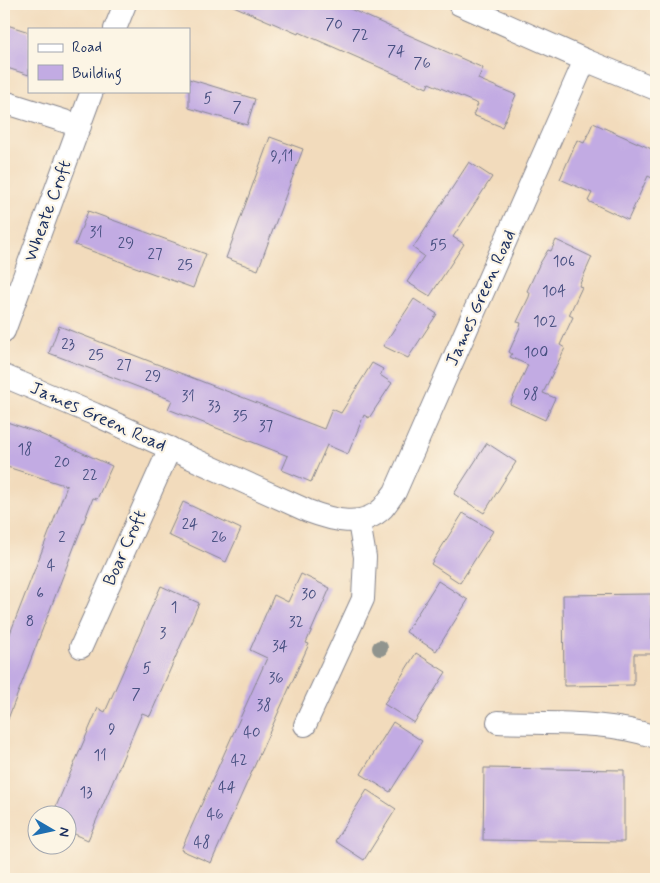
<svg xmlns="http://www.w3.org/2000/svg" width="660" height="883" font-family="Mynerve,sans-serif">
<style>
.building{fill:#c2abe3}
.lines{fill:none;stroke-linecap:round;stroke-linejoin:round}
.street-casing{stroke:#86858d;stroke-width:24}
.street{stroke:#fff;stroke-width:22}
.tree{fill:#90948e}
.labels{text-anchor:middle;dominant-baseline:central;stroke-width:4.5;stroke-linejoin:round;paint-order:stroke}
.number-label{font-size:15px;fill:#454e7f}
.street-label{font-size:18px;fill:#1b2f5e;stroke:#fcf5e5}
</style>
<rect width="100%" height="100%" fill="#fcf5e5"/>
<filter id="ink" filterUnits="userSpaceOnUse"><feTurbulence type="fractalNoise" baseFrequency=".02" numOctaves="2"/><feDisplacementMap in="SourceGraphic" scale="10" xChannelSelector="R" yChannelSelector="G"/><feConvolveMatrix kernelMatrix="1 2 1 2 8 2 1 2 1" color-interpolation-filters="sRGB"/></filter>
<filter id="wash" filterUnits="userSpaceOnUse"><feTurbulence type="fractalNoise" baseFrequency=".0096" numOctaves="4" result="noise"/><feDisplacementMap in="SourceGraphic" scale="20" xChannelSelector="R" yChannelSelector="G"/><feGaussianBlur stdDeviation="1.12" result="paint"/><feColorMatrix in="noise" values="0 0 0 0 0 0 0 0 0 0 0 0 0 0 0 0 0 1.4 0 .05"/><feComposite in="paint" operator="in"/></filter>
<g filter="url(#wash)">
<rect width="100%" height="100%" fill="#f2dbbc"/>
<g id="blocks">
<g class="building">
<path d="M 229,4 L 339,4 L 483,68 L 478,79 L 516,95 L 502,127 L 473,115 L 478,104 L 429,83 L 427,88 L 299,32 L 298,34 Z"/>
<path d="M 4,24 L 29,32 L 29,75 L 4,67 Z"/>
<path d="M 189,79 L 255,99 L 247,125 L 189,108 Z"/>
<path d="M 593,123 L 656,151 L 656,180 L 648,176 L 628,220 L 588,201 L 592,193 L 560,179 L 577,140 L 584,143 Z"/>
<path d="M 270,137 L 303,149 L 258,270 L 226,258 Z"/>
<path d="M 469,162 L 492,177 L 453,237 L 464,244 L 430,296 L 407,282 L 424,256 L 413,248 Z"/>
<path d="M 88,211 L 206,254 L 193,288 L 75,245 Z"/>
<path d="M 556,240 L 592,257 L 579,286 L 582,287 L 569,315 L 573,317 L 560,345 L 565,348 L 543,393 L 555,398 L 545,420 L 510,404 L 528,365 L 510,357 L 512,354 L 509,352 L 520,327 L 521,323 L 517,322 L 529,297 L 530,293 L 527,291 L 539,265 L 548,250 L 551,251 Z"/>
<path d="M 414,299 L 437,314 L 408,358 L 383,346 Z"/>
<path d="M 59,326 L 324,429 L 332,409 L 341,413 L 372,363 L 383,369 L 380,375 L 392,383 L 369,418 L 364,415 L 348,454 L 327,445 L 311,482 L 282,470 L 288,456 L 168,409 L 172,400 L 49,353 Z"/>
<path d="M 4,421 L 36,432 L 112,466 L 97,499 L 93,498 L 6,724 L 4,724 L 4,649 L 67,486 L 4,466 Z"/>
<path d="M 487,443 L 516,462 L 484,513 L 454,494 Z"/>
<path d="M 183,502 L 241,529 L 226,562 L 168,535 Z"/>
<path d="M 463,513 L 493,531 L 460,583 L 431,564 Z"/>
<path d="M 301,574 L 330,588 L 306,643 L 309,644 L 211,863 L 181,850 L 267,658 L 250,650 L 274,595 L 288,602 Z"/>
<path d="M 438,581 L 468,600 L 436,651 L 406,632 Z"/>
<path d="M 161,586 L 199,603 L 150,716 L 142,713 L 88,840 L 68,831 L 68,816 L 52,816 L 98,708 L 105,712 Z"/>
<path d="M 651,594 L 652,654 L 634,654 L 634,685 L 564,686 L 563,595 Z"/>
<path d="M 416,653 L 446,672 L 414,723 L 384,704 Z"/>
<path d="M 393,722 L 422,741 L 390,792 L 361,774 Z"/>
<path d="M 484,768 L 624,770 L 624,842 L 483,840 Z"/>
<path d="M 367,790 L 396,809 L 364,860 L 335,841 Z"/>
</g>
</g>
</g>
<g filter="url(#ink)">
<use href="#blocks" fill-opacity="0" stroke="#86858d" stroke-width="1"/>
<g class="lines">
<defs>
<g id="street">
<path d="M 459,4 L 585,60 L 656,89"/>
<path d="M 115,29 L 125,4"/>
<path d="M 4,102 L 80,126"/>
<path d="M 4,331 L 92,91"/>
<path d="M 4,376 L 94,414 L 308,511 C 332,520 362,529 383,508 C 387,503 391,497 395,492 L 585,60"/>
<path d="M 81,647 L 170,448"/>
<path d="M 498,722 C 550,724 606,720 656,737"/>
<path d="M 305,725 L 363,599 L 365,557 L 359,522"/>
</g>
</defs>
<use href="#street" class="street-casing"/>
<use href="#street" class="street"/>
</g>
<circle class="tree" cx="380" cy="648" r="8"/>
</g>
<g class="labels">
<g class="number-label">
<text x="334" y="25">70</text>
<text x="360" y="36">72</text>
<text x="396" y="52">74</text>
<text x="422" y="64">76</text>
<text x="208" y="99">5</text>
<text x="237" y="108">7</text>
<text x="282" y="157">9,11</text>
<text x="96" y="233">31</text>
<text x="126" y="244">29</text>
<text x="438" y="246">55</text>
<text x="155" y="255">27</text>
<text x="564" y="262">106</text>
<text x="185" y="266">25</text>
<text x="554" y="292">104</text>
<text x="545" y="322">102</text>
<text x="68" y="345">23</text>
<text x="536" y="353">100</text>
<text x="96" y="356">25</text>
<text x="124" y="366">27</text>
<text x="153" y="377">29</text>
<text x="531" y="395">98</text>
<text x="188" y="397">31</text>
<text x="214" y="407">33</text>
<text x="240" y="417">35</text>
<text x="266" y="427">37</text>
<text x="25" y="450">18</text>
<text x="62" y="463">20</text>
<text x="90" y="476">22</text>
<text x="190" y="525">24</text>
<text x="62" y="538">2</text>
<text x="219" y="538">26</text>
<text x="51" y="566">4</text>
<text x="40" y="594">6</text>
<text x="309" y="595">30</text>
<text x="174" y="608">1</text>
<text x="30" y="622">8</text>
<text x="296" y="623">32</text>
<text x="163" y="634">3</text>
<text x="280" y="647">34</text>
<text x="147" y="669">5</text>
<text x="276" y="679">36</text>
<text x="136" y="695">7</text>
<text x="264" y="706">38</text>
<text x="112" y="730">9</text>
<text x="252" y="733">40</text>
<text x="100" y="756">11</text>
<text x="239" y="761">42</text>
<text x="227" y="788">44</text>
<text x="86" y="793">13</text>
<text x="215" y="815">46</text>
<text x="202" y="843">48</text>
</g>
<g class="street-label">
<text transform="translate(48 211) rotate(-70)">Wheate Croft</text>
<text transform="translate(481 298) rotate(-66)">James Green Road</text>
<text transform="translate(98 417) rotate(24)">James Green Road</text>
<text transform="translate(125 548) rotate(-66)">Boar Croft</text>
</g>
</g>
<rect width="660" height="883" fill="none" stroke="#fcf5e5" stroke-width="20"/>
<rect x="28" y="28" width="162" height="65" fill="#fcf5e5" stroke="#a2a6af"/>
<rect x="38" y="44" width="25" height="8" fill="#ffffff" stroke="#a2a6af"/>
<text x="72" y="52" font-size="15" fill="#1b2f5e">Road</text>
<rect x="38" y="65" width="25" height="15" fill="#c2abe3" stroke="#a2a6af"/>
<text x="72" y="78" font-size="15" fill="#1b2f5e">Building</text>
<g transform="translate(52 830) rotate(99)"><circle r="24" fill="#fcf5e5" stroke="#a2a6af"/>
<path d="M0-4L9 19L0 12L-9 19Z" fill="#1f6fb2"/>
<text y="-8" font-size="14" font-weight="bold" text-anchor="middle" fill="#1b2f5e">N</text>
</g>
</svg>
